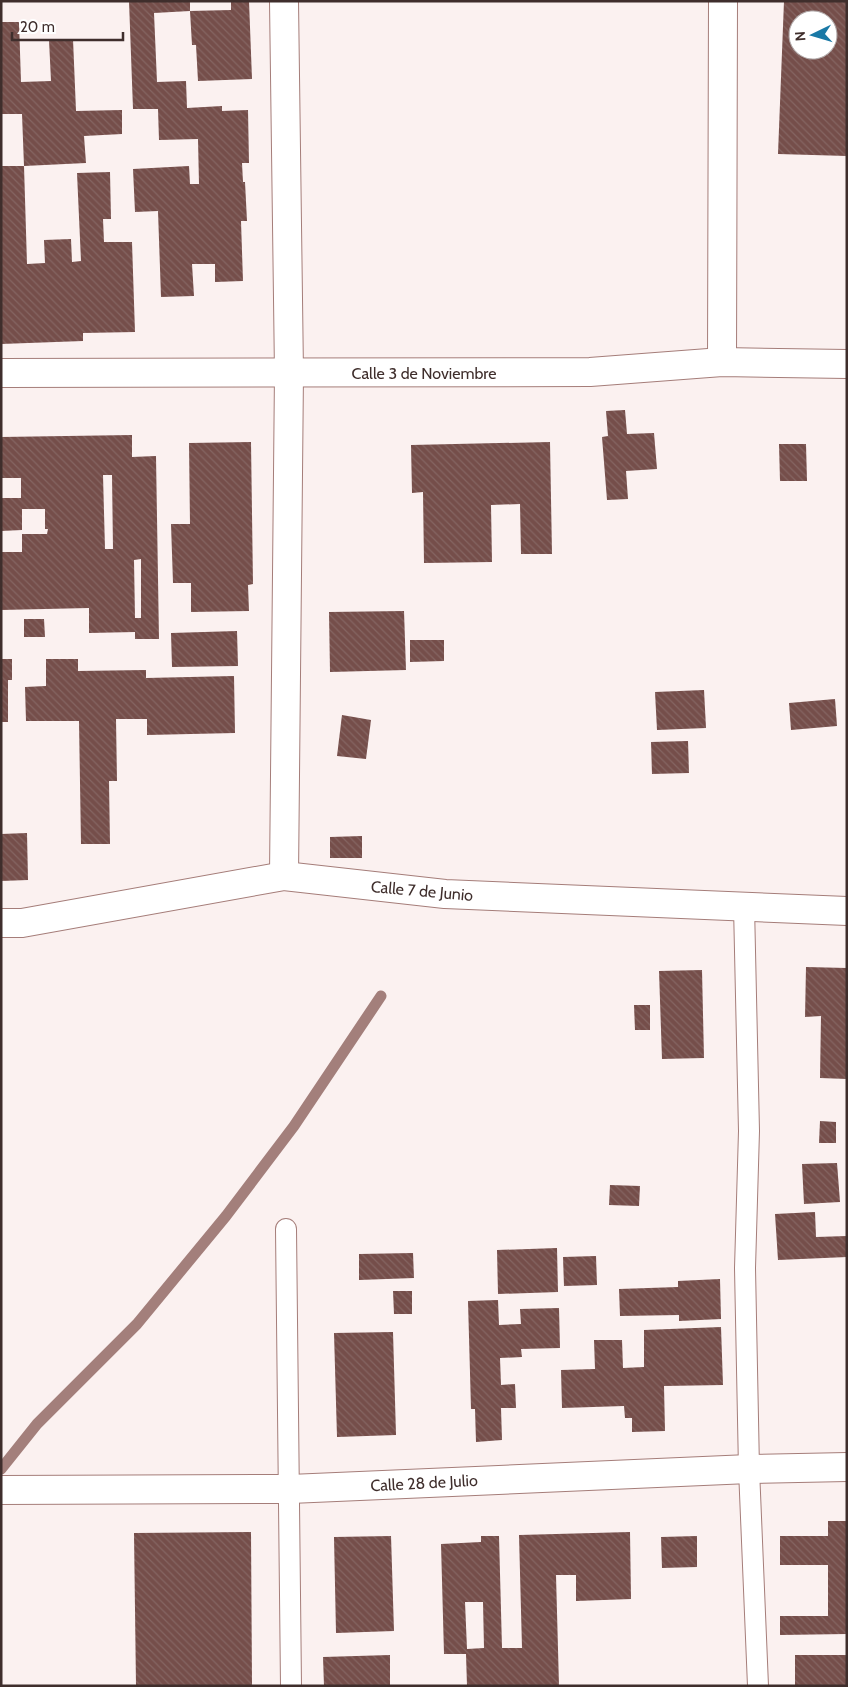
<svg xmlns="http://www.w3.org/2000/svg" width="848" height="1687" font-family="Cabin,sans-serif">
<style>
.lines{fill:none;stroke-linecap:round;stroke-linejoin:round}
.stream{stroke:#a37f7b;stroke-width:11}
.building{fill:url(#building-back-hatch);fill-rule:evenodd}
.lane-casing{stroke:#a57d79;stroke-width:22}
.street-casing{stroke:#a57d79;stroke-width:30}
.lane{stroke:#fff;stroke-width:20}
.street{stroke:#fff;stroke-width:28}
.labels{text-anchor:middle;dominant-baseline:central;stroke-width:5;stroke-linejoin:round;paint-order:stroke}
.street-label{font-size:16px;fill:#3f2e2c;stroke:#fff}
</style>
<defs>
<pattern id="building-back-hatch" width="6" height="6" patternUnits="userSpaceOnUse" patternTransform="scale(1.25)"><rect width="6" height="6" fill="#754e4a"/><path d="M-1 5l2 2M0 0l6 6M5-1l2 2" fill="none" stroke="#856562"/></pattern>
</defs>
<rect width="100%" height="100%" fill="#fbf1f0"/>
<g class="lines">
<path class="stream" d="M 1,1469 L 37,1424 L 137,1324 L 226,1216 L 294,1126 L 381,996"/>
</g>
<g class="building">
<path d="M 129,1 L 190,1 L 190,11 L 154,13 L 157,82 L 186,81 L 187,108 L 222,106 L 222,111 L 248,110 L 249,163 L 242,163 L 243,182 L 245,182 L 247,221 L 241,221 L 243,281 L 215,282 L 215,264 L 192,264 L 194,296 L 161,297 L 158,211 L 135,212 L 133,169 L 189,166 L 190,184 L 199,184 L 198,139 L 159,140 L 158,109 L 133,109 Z"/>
<path d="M 231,1 L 249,1 L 252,79 L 198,81 L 196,45 L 192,45 L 190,11 L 231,10 Z"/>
<path d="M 784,1 L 847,1 L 847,156 L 778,154 ZM 798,20 L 828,20 L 828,50 L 798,50 Z"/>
<path d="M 1,22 L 19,22 L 21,82 L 51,81 L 49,40 L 73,39 L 76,111 L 122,110 L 122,134 L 84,136 L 86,163 L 24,166 L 22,114 L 1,114 Z"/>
<path d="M 1,166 L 24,166 L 27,264 L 45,263 L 44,240 L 71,239 L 72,262 L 81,261 L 77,173 L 110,172 L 111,219 L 103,219 L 104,242 L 132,242 L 135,332 L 83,333 L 83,341 L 1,344 Z"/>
<path d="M 625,410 L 627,434 L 654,433 L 657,469 L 626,471 L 628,499 L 607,500 L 602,437 L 608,436 L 606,411 Z"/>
<path d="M 132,435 L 132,457 L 156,456 L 159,639 L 135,639 L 135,632 L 89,633 L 89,608 L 1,610 L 1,552 L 22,552 L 22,534 L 47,534 L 48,529 L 45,529 L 45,509 L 22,509 L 22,530 L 1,531 L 1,498 L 21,498 L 21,478 L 1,478 L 1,437 ZM 103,475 L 112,475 L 113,549 L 105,549 ZM 141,559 L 141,618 L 135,618 L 134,560 Z"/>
<path d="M 251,442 L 253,584 L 248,585 L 249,611 L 191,612 L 191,583 L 173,583 L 171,524 L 190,524 L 189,443 Z"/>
<path d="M 550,442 L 552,554 L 521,554 L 520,504 L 491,505 L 492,562 L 424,563 L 423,492 L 412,493 L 411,445 Z"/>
<path d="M 779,444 L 806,444 L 807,481 L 780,481 Z"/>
<path d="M 404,611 L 406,670 L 330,672 L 329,612 Z"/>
<path d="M 24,619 L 44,619 L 45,637 L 24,637 Z"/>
<path d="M 237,631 L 238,666 L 172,667 L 171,633 Z"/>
<path d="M 410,640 L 444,640 L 444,661 L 410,662 Z"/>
<path d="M 1,659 L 12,659 L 12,680 L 8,680 L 8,722 L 1,722 Z"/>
<path d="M 46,659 L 78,659 L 78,671 L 146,670 L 146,678 L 234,676 L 235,733 L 147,735 L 147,719 L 116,719 L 117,781 L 109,781 L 110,844 L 81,844 L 79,721 L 26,721 L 25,687 L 46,686 Z"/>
<path d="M 704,690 L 706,728 L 657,730 L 655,692 Z"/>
<path d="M 835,699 L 837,726 L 791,730 L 789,703 Z"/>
<path d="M 342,715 L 371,720 L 366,759 L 337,756 Z"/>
<path d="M 688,741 L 689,773 L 652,774 L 651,742 Z"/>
<path d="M 27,833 L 28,880 L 1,881 L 1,834 Z"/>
<path d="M 362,836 L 362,858 L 330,858 L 330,837 Z"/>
<path d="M 806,967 L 847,968 L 847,1079 L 820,1078 L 821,1016 L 805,1017 Z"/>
<path d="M 702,970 L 704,1058 L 662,1059 L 659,971 Z"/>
<path d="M 634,1005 L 650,1005 L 650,1030 L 635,1030 Z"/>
<path d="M 820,1121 L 836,1122 L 836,1143 L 819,1143 Z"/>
<path d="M 837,1163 L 840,1202 L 804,1204 L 802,1164 Z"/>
<path d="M 610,1185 L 640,1186 L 639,1206 L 609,1205 Z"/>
<path d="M 815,1212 L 816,1237 L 847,1236 L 847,1257 L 778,1260 L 775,1214 Z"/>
<path d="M 557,1248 L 558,1292 L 498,1294 L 497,1250 Z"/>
<path d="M 413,1253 L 414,1278 L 359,1280 L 359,1254 Z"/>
<path d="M 596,1256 L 597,1285 L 564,1286 L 563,1257 Z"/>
<path d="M 720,1279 L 721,1319 L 679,1321 L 679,1315 L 620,1316 L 619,1289 L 678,1287 L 678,1281 Z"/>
<path d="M 393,1291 L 412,1291 L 412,1314 L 394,1314 Z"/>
<path d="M 498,1300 L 499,1325 L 521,1324 L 520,1309 L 559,1308 L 560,1348 L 521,1349 L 522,1357 L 500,1358 L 501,1385 L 515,1384 L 516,1408 L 501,1408 L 502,1440 L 476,1442 L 475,1409 L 471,1409 L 468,1301 Z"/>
<path d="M 721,1327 L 723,1385 L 664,1386 L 665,1431 L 632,1432 L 632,1418 L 625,1418 L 624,1406 L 562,1408 L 561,1370 L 595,1369 L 594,1340 L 622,1340 L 623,1368 L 644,1367 L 644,1330 Z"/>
<path d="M 393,1332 L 396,1435 L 337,1437 L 334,1333 Z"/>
<path d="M 828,1521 L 847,1521 L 847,1634 L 780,1635 L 780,1616 L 828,1616 L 828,1565 L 780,1565 L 780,1536 L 828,1536 Z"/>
<path d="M 251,1532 L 252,1686 L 136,1686 L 134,1533 Z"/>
<path d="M 630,1532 L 631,1599 L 576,1601 L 576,1575 L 556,1575 L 559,1686 L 467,1686 L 466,1654 L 444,1654 L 441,1544 L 481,1542 L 481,1536 L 499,1536 L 502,1648 L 522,1648 L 519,1535 ZM 465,1602 L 483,1602 L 484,1648 L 467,1649 Z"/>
<path d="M 391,1536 L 394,1631 L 336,1633 L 334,1537 Z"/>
<path d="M 697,1536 L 697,1567 L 662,1568 L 661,1537 Z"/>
<path d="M 390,1655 L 390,1686 L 324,1686 L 323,1657 Z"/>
<rect x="795" y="1655" width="52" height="31"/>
</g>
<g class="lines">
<defs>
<g id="lane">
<path d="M 744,906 L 749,1131 L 745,1268 L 749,1469 L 758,1686"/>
<path d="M 286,1229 L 291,1686"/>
</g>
<g id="street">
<path d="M 722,362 L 723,1"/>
<path d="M 1,373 L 590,372 L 722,362 L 847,364"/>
<path d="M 284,876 L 289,373 L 284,1"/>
<path d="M 1,923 L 22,923 L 284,876 L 445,894 L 847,911"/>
<path d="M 1,1490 L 290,1489 L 749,1469 L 847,1467"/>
</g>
</defs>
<use href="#lane" class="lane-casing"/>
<use href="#street" class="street-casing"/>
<use href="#lane" class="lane"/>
<use href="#street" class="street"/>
</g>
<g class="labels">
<g class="street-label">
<text x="424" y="373">Calle 3 de Noviembre</text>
<text transform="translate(422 891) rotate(5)">Calle 7 de Junio</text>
<text transform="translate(424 1483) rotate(-3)">Calle 28 de Julio</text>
</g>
</g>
<rect width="848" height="1687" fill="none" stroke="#3f2e2c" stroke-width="5"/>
<g transform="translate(813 35) rotate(265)"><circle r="24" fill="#ffffff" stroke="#b2abab"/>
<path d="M0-4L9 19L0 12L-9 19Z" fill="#1a79a6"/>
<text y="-8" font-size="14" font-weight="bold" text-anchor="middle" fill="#3f2e2c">N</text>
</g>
<path d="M12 32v8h111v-8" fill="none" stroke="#3f2e2c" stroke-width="2.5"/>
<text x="20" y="32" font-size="15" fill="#3f2e2c" stroke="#ffffff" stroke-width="4" paint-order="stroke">20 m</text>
</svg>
